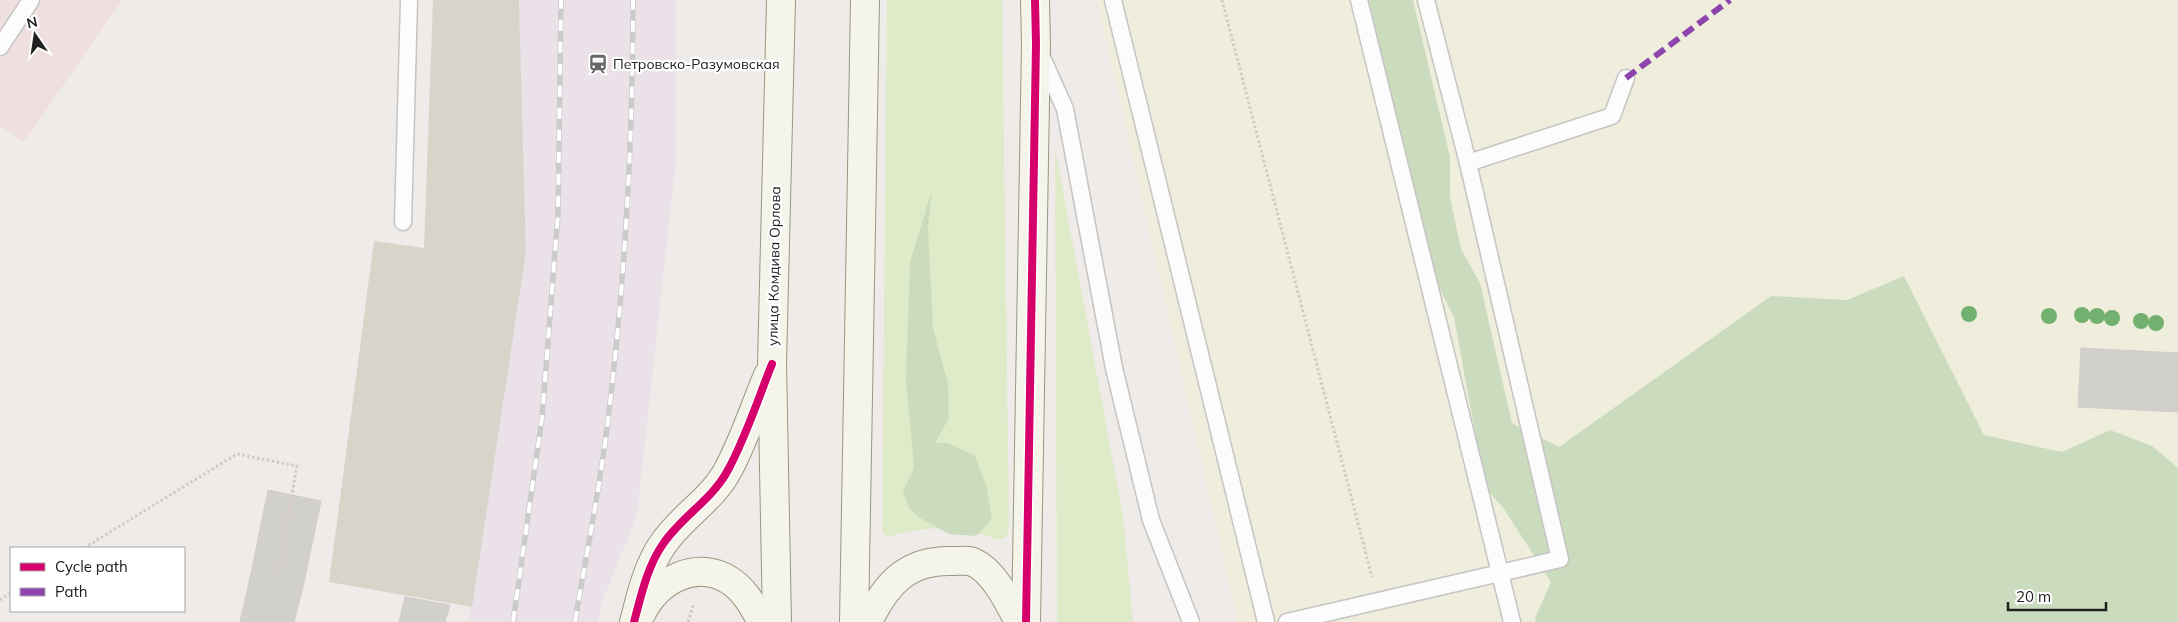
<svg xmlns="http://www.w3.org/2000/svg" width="2178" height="622" font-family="Mulish,sans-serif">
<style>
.commercial{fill:#f0dfdf}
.industrial{fill:#ebe1e8}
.construction{fill:#d7d5ca}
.farmland{fill:#efeddc}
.grass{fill:#deeac8}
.forest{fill:#cbdcbe}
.building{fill:#d2d0cd;stroke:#d1cdc9}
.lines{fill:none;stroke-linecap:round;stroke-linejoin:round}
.lane-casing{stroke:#c5c4c3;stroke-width:19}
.secondary-casing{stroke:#989780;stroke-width:30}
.path{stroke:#d7c8c7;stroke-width:3;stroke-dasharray:2.5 2.5;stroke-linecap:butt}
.lane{stroke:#fcfcfc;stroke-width:16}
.secondary{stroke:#f4f4eb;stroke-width:28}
.rail-casing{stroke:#cbcbca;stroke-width:5.5}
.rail{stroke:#fff;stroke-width:4;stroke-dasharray:11;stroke-linecap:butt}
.quiet{stroke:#8e44ad;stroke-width:6;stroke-dasharray:12 6;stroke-linecap:butt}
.cycleway-casing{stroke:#fff;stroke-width:11}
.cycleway{stroke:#d6006c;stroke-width:8}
.tree{fill:#72b06f}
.labels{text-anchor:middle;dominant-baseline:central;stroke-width:4.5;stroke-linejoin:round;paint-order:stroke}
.poi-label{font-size:14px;fill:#202020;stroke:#fff;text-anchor:start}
.street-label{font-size:14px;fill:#202020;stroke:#fff}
</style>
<rect width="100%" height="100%" fill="#eeebe8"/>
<path class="commercial" d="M 0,0 L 122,0 L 24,142 L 0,126 Z"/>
<path class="industrial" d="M 519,0 L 676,0 L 676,158 L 637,516 L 603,599 L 598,622 L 468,622 L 526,252 Z"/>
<path class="construction" d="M 433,0 L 519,0 L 526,252 L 472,607 L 329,582 L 374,241 L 424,248 Z"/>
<path class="farmland" d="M 1097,0 L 2178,0 L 2178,622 L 1238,622 Z"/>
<g class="grass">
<path d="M 887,0 L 1002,0 L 1009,528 L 1006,537 L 998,540 C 957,523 929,526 887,537 L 882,532 Z"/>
<path d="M 1055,148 L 1123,516 L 1133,622 L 1057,622 Z"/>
</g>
<g class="forest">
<path d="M 1369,0 L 1413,0 L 1450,157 L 1450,197 L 1461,249 L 1480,283 L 1512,423 L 1559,447 L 1771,296 L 1847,300 L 1904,276 L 1984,435 L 2062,452 L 2110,430 L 2152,446 L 2178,468 L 2178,622 L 1536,622 L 1535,618 L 1551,582 L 1504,509 L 1485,487 L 1454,317 L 1431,272 Z"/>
<path d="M 932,190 L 928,229 L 933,328 L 948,384 L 949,418 L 935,443 L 948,443 L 975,456 L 987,488 L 992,519 L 976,536 L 949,534 L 920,518 L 909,508 L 903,491 L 914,468 L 906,379 L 910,262 Z"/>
</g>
<g class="building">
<path d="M 2081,348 L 2178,353 L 2178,412 L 2078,407 Z"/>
<path d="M 268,490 L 321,501 L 305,578 L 252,569 Z"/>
<path d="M 252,569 L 305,578 L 294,622 L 240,622 Z"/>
<path d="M 405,597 L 450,605 L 445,622 L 399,622 Z"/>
</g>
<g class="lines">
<defs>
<g id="lane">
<path d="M 1113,0 L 1266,622"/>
<path d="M 1426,0 L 1468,163 L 1560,559 L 1500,573 L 1512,622"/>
<path d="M 0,47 L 31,0"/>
<path d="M 1040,53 L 1065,109 L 1114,368 L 1151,520 L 1191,622"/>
<path d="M 1468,163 L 1612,116 L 1626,78"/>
<path d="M 403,222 L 409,0"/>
<path d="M 1287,622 L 1500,573 L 1359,0"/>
</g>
<g id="secondary">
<path d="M 642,612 C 658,581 695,559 729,580 C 745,590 753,606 762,622"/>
<path d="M 634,622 C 641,596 647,567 663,544 C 682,516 712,500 728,470 C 744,440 755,406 768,375"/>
<path d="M 777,622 L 772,364 L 781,0"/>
<path d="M 854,622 L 865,0"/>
<path d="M 868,622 C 886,583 908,559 954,561 C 960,561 968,560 973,562 C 994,571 1009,603 1019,622"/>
<path d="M 1026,622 L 1036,44 L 1035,0"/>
</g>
</defs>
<use href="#lane" class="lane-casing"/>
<use href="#secondary" class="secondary-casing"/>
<g class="path">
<path d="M 1222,0 L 1372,577"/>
<path d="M 84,548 L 237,454 L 297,466 L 278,573"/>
<path d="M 0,600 L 11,593"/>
<path d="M 688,622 L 694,603"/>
</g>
<use href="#lane" class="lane"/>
<use href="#secondary" class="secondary"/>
<defs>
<g id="rail">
<path d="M 513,622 L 542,418 L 558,214 L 561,0"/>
<path d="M 575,622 C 586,555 600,488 608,420 C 625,281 633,140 633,0"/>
</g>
</defs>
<use href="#rail" class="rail-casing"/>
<use href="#rail" class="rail"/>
<path class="quiet" d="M 1626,78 L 1730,0"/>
<defs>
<g id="cycleway">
<path d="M 634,622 C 641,596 647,567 663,544 C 682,516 712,500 728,470 C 746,437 758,399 772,364"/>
<path d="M 1026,622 L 1036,44 L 1035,0"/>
</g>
</defs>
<use href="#cycleway" class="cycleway-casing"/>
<use href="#cycleway" class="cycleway"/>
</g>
<g class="tree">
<circle cx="1969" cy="314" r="8"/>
<circle cx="2082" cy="315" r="8"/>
<circle cx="2049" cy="316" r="8"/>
<circle cx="2097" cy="316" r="8"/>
<circle cx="2112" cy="318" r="8"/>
<circle cx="2141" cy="321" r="8"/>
<circle cx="2156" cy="323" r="8"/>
</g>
<defs>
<symbol id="station-bare" viewBox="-9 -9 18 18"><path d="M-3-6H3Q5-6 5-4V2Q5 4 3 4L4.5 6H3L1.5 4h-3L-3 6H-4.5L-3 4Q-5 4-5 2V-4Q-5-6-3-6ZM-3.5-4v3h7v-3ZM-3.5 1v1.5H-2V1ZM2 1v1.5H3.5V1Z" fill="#686766" stroke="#fff" stroke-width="2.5" paint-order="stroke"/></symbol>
</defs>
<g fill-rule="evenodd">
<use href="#station-bare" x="584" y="50" width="28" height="28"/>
</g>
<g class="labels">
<g class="poi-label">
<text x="613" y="64">Петровско-Разумовская</text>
</g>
<g class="street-label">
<text transform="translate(774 266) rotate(-89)">улица Комдива Орлова</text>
</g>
</g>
<rect x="10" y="547" width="175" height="65" fill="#ffffff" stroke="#a6a6a6"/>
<rect x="20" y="563" width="25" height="8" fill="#d6006c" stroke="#a6a6a6"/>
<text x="55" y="572" font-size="15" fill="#202020">Cycle path</text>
<rect x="20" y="588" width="25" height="8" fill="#8e44ad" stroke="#a6a6a6"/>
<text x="55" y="597" font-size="15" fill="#202020">Path</text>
<g transform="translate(35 35) rotate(347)" stroke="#ffffff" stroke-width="4" paint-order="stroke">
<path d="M0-4L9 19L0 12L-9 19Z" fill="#202020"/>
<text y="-8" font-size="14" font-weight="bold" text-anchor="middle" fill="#202020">N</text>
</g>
<path d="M2008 602v8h98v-8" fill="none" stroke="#202020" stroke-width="2.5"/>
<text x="2016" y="602" font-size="15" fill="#202020" stroke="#ffffff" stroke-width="4" paint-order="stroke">20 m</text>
</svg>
